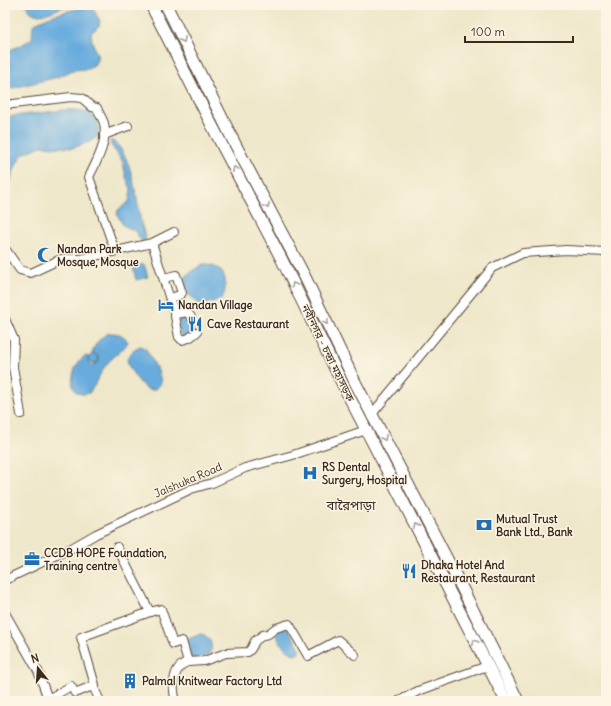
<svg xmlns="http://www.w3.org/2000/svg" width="611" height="706" font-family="Delius,'Noto Sans Bengali',sans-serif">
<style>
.water{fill:#68acdd;stroke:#526b7e}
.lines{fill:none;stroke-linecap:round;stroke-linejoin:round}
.minor-casing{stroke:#564638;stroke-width:10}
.highway-casing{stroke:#564638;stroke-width:13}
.minor{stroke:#fff;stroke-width:8}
.highway{stroke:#fff;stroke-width:11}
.oneway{stroke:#a79f9a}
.labels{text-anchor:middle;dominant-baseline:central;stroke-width:3;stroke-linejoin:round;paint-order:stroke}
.poi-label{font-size:11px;font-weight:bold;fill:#3b2a1e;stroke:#fcf5e5;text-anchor:start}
.street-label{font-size:11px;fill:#3b2a1e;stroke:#fcf5e5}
.quarter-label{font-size:13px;fill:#3b2a1e;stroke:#fcf5e5}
</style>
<rect width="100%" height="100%" fill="#fcf5e5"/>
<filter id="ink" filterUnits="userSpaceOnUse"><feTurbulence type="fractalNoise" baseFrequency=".025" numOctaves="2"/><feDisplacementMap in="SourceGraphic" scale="8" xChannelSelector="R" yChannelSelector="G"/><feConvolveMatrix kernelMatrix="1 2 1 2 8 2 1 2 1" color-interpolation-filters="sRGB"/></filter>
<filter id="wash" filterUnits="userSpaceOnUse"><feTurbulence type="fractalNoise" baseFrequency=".012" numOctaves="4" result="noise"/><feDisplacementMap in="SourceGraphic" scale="16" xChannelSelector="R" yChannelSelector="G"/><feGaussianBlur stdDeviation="0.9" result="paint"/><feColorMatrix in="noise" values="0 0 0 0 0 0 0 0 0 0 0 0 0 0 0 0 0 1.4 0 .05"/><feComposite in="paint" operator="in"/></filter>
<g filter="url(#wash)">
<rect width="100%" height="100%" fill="#eee7c9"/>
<g class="water">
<path d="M 26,5 L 83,5 C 77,6 70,5 64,7 C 50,11 35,23 26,5 Z"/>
<path d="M 92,7 L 100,21 L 99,26 L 91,33 L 92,41 L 98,57 L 95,64 L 88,69 L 73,70 L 58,77 L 5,90 L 5,51 L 15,48 L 32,39 L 33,25 C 45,15 77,8 92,7 Z"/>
<path d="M 64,110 C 84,109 104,111 97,137 L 89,142 L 73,148 L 41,146 L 23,154 L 17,163 L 8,187 L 5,191 L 5,117 Z"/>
<path d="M 110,140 C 132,148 137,203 141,223 C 143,229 145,235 146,241 L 142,242 L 135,231 L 123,225 L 117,214 L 118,210 L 129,202 L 131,189 L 126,177 L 123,162 L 111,145 Z"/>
<path d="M 144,264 L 148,277 L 136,280 L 133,267 Z"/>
<path d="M 202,265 C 225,264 230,281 222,299 L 205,304 L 198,304 C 190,298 179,283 188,274 C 192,270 198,268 202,265 Z"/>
<path d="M 180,314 L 188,314 L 194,334 L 182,338 L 178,328 Z"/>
<path d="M 109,333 C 118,333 124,334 128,342 C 123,351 112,357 106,365 C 99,374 96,385 89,393 C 64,401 71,362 86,356 L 88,357 L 88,361 L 91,365 L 98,363 L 99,359 C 99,356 97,353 93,354 L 97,356 L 99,360 L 96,363 L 90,362 C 87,358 89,355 93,354 L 92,353 C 94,345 101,336 109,333 Z"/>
<path d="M 140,346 L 146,349 L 159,373 L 161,383 C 151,397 143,387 135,376 C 125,362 123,357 140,346 Z"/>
<path d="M 286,628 L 289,630 L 301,650 L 300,652 L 294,654 C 286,651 278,642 276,633 L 280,630 Z"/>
<path d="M 201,634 C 211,636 216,650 206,656 C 203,659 195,658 190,658 L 185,643 L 188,639 Z"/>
</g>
</g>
<g filter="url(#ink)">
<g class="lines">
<defs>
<g id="minor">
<path d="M 5,105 L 71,97 L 82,98 L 92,107 L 97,108 C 99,113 102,118 104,123 C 108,141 97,161 89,177 L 115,251"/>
<path d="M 104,135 L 128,126"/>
<path d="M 152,243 L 174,312"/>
<path d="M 6,250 L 20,270 L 31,273 L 61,259 L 81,259 L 152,243 L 174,232"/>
<path d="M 164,278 L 176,275 L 182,293 L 180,295 L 170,298"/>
<path d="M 177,314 L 187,312 L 191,317"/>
<path d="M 175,316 L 179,337 L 182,340 L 189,338 L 197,332"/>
<path d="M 5,319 L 14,340 L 13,367 L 21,414"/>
<path d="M 372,414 L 492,268 L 523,253 L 566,250 L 606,252"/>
<path d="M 5,580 L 70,549 L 96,534 L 191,489 L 212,483 L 245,468 L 293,455 L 366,430"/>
<path d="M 150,612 L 161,609 L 173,644 L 182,641 L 188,662 L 204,661 L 226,653 L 248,652 L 251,649 L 255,641 L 263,635 L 268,634 L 276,628 L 289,624 L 308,656 L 338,640 L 355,655"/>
<path d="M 5,613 L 38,671 L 48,699 L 71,686 L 75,693 L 95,685 L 81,637 L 150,612 L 117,547"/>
<path d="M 93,686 L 100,701"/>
<path d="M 176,701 C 172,688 172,666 188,662"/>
<path d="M 399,701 L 418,691 L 487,666"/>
</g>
<g id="highway">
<path d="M 151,5 L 223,147 L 281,258 L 344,387 L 506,701"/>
<path d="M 166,5 L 234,142 L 305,277 L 355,382 L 462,588 L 518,701"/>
</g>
</defs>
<use href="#minor" class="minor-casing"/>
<use href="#highway" class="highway-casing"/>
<use href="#minor" class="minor"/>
<use href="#highway" class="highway"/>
</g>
<defs><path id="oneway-chevron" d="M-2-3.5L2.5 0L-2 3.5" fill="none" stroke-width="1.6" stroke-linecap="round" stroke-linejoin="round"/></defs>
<g class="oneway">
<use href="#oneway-chevron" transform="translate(183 40) rotate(64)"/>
<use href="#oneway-chevron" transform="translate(235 169) rotate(-118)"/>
<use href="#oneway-chevron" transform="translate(267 206) rotate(62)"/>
<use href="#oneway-chevron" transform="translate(294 285) rotate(-116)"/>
<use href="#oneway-chevron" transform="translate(326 322) rotate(64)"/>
<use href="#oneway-chevron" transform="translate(384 438) rotate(63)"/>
<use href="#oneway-chevron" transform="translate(416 526) rotate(-117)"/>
<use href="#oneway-chevron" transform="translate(475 642) rotate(-117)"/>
</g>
</g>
<defs>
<symbol id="mosque-bare" viewBox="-9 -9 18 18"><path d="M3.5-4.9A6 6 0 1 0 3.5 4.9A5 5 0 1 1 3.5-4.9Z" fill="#1f6fb2" stroke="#fcf5e5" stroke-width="2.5" paint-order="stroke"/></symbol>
<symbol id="hotel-bare" viewBox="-9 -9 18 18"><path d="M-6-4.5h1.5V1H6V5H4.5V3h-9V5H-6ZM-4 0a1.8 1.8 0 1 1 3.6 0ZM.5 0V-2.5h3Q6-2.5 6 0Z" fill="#1f6fb2" stroke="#fcf5e5" stroke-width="2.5" paint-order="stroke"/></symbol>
<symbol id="restaurant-bare" viewBox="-9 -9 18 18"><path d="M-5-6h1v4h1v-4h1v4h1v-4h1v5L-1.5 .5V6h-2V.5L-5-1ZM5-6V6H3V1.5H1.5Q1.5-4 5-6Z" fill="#1f6fb2" stroke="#fcf5e5" stroke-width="2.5" paint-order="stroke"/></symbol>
<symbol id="hospital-bare" viewBox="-9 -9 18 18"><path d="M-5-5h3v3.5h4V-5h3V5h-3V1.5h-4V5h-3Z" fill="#1f6fb2" stroke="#fcf5e5" stroke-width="2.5" paint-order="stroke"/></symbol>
<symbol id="bank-bare" viewBox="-9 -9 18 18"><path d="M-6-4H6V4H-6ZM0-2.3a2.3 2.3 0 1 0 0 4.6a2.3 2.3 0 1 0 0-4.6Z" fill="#1f6fb2" stroke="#fcf5e5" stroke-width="2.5" paint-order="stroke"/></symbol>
<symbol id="office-bare" viewBox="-9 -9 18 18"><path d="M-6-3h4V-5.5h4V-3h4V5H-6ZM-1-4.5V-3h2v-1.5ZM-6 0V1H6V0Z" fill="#1f6fb2" stroke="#fcf5e5" stroke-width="2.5" paint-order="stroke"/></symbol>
<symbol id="building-bare" viewBox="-9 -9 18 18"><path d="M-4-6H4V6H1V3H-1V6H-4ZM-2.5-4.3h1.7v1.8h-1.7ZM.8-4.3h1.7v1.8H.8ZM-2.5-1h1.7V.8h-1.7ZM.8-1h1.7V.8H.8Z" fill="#1f6fb2" stroke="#fcf5e5" stroke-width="2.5" paint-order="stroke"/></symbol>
</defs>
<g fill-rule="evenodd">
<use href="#mosque-bare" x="34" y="244" width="22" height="22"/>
<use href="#hotel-bare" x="155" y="294" width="22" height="22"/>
<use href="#restaurant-bare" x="184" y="313" width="22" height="22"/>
<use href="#hospital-bare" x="299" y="462" width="22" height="22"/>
<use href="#bank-bare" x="473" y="514" width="22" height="22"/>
<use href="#office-bare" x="21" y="548" width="22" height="22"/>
<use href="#restaurant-bare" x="398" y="560" width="22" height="22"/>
<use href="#building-bare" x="119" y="670" width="22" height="22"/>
</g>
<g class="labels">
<g class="poi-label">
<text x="57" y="249">Nandan Park<tspan x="57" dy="13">Mosque, Mosque</tspan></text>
<text x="178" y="305">Nandan Village</text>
<text x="207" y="324">Cave Restaurant</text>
<text x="322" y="467">RS Dental<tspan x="322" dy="13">Surgery, Hospital</tspan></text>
<text x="496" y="519">Mutual Trust<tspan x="496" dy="13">Bank Ltd., Bank</tspan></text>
<text x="44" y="553">CCDB HOPE Foundation,<tspan x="44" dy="13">Training centre</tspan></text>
<text x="421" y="565">Dhaka Hotel And<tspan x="421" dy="13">Restaurant, Restaurant</tspan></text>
<text x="142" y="681">Palmal Knitwear Factory Ltd</text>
</g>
<g class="street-label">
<text transform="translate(328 353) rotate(64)">নবীনগর - চন্দ্রা মহাসড়ক</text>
<text transform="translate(188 480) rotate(-23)">Jalshuka Road</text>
</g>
<g class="quarter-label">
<text x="351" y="505">বারৈপাড়া</text>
</g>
</g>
<rect width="611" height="706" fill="none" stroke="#fcf5e5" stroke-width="20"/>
<g transform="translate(38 668) rotate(343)" stroke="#fcf5e5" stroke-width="3" paint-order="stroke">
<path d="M0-3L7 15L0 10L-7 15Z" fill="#3b2a1e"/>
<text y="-6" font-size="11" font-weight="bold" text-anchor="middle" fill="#3b2a1e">N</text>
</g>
<path d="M465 36v6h108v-6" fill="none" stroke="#3b2a1e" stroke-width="2"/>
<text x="471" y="36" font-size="12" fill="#3b2a1e" stroke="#fcf5e5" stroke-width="3" paint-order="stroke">100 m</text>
</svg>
